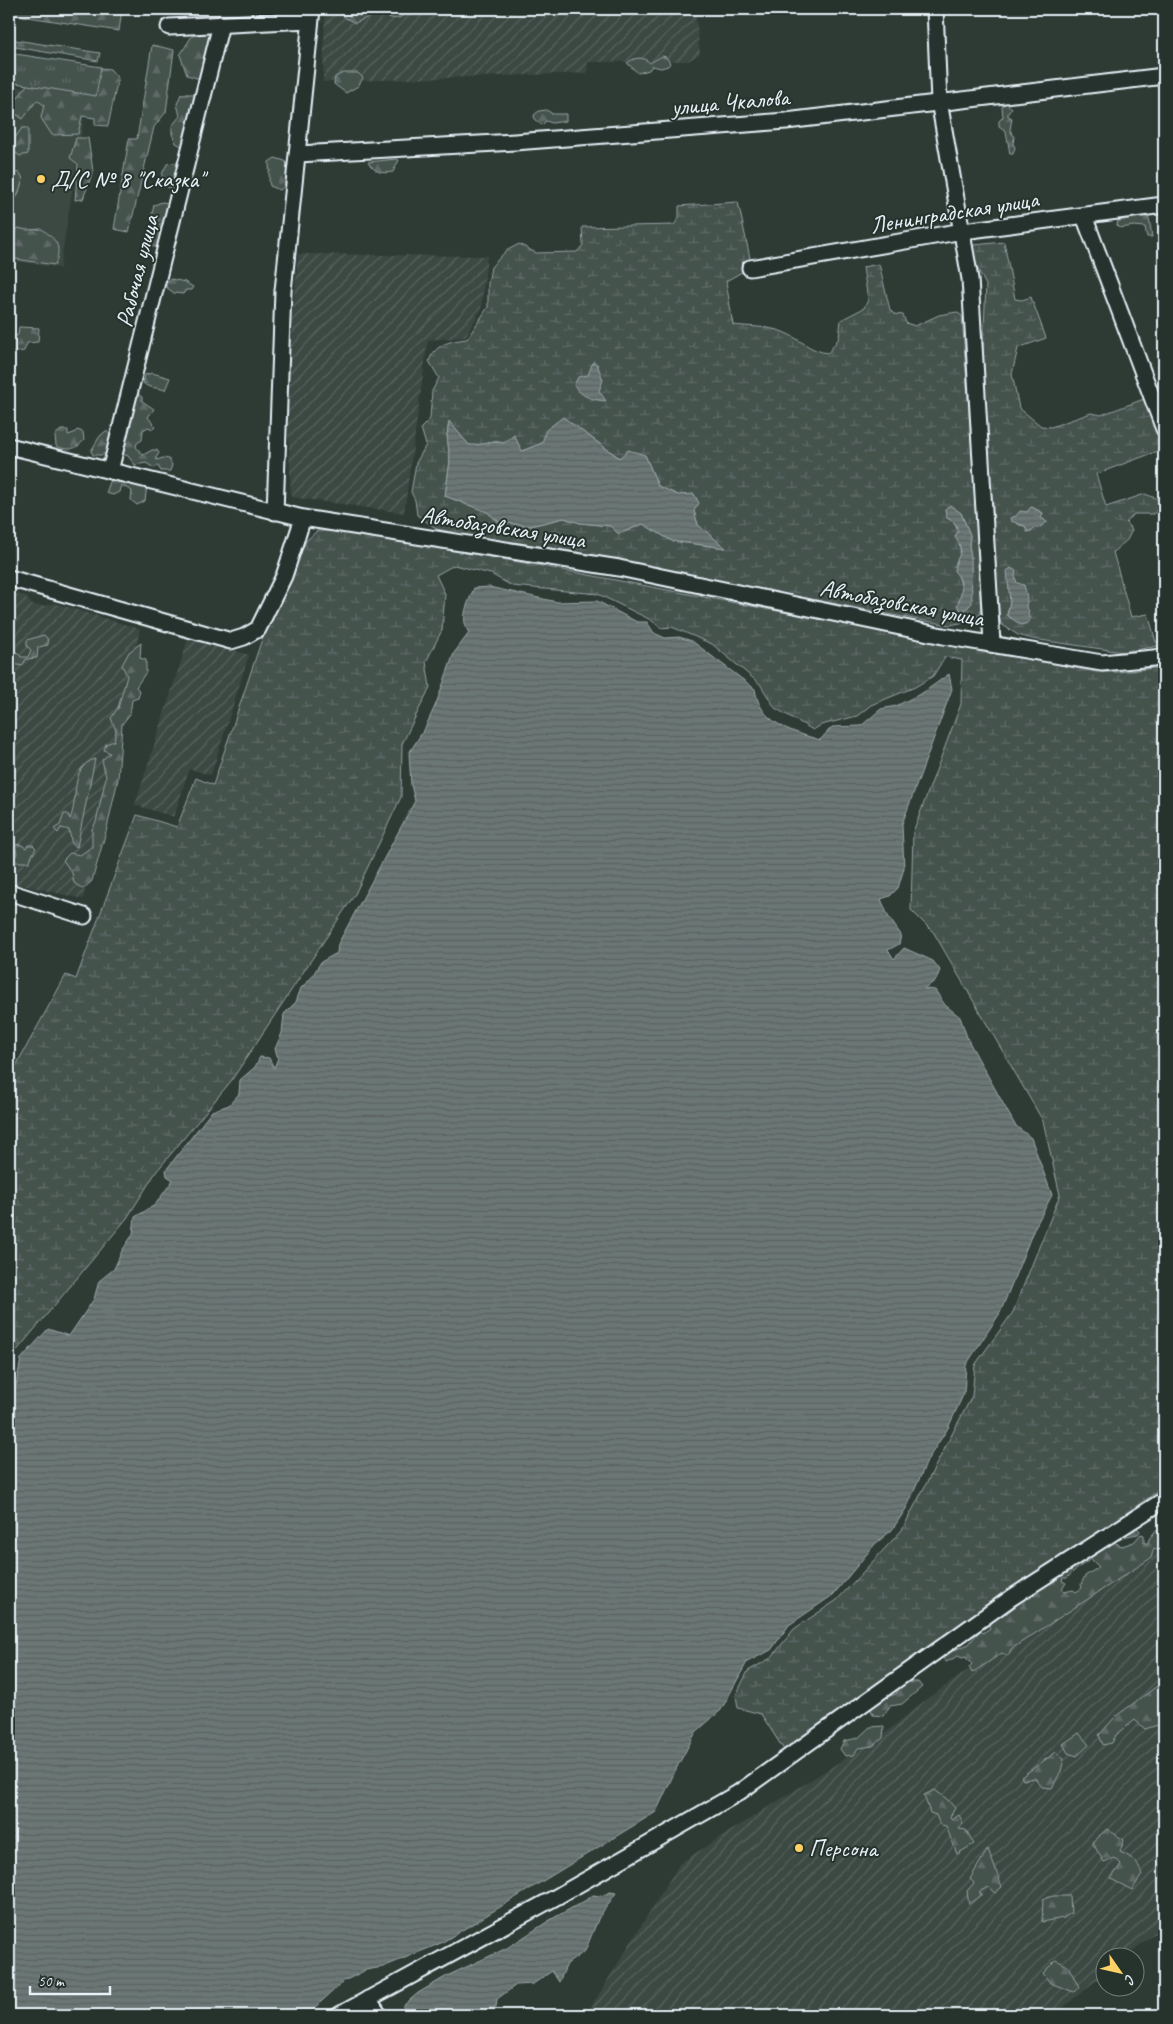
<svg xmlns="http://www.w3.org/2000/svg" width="1173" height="2024" font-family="Caveat,sans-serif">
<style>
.built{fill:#3b4843}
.industrial{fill:url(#industrial-furrows)}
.forest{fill:url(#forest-firs);stroke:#96a2a3;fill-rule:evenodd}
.wetland{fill:url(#wetland-marsh);stroke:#96a2a3;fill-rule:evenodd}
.park{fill:url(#park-tufts);stroke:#96a2a3}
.water{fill:url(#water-rules);stroke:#9da8a9}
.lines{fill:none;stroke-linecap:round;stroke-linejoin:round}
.minor-casing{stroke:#e8f1f8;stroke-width:19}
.minor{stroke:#26332d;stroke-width:15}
.poi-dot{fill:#ffd166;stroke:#26332d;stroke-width:2}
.labels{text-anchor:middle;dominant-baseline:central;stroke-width:4;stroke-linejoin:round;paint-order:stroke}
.street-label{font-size:24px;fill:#e8f1f8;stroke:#26332d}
.poi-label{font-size:24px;fill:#e8f1f8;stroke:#26332d;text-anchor:start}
</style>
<defs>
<pattern id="industrial-furrows" width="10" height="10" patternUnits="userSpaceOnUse" patternTransform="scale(1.25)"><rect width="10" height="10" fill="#3b4843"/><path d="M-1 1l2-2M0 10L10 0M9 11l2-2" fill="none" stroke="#57635f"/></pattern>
<pattern id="forest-firs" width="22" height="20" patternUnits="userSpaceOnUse" patternTransform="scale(1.25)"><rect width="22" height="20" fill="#45524e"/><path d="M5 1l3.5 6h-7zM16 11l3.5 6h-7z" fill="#606b68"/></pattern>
<pattern id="wetland-marsh" width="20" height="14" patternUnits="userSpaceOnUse" patternTransform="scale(1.25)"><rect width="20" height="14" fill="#45524e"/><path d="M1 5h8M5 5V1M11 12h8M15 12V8" fill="none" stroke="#606b68"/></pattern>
<pattern id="park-tufts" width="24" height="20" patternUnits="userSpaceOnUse" patternTransform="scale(1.25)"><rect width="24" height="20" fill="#45524e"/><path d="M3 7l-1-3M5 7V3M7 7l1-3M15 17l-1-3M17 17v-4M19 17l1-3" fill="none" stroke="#606b68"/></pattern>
<pattern id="water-rules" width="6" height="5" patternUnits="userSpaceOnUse" patternTransform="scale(1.25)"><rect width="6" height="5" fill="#6b7775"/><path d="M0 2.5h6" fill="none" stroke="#586060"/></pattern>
</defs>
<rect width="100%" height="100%" fill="#2e3b35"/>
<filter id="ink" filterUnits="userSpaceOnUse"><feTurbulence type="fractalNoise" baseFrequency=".02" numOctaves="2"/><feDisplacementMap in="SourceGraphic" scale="10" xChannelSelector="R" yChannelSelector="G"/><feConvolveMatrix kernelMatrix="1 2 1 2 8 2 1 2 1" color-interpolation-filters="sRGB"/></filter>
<g filter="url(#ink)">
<path class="built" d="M 9,85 L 87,98 L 60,268 L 9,260 Z"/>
<g class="industrial">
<path d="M 426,9 L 695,9 L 700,54 L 688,61 L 588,62 L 587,73 L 323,82 L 325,10 Z"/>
<path d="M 298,254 L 487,256 L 481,310 L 465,337 L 428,340 L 404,513 L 291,497 L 286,382 Z"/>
<path d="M 9,592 L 26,596 L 32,605 L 44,606 L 54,603 L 140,629 L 83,899 L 9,882 Z"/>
<path d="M 189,636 L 249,655 L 211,775 L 189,769 L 174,817 L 135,805 Z"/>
<path d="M 1160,1538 L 1164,1542 L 1164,1926 L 1126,1956 L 1106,1956 L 1105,1973 L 1054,2015 L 586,2015 L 680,1863 L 885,1733 L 928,1698 Z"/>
</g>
<g class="forest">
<path d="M 9,9 L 122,9 L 119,31 L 9,14 Z"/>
<path d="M 339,9 L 408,9 C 399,24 391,18 378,13 L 355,23 C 348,19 342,18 339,9 Z"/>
<path d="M 210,33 L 200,79 L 187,75 L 180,55 L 192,36 Z"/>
<path d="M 9,39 L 100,53 L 98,61 L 9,46 Z"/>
<path d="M 152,45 L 174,50 L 166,112 L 154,127 L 129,232 L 114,229 L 129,139 L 137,139 Z"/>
<path d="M 662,56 L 666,57 L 670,63 L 668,66 L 661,68 L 652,66 L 649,70 L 638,73 L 627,63 C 635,57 643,56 650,63 Z"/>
<path d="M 52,62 L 110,69 L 118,78 L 108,126 L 95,125 L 95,118 L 82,116 L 78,134 L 52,135 L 41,118 L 44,105 L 37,100 L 23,119 L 10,110 L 32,77 Z"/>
<path d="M 343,73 L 358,73 L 363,78 L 358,86 L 346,93 L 334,84 L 335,77 Z"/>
<path d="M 181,94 L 196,94 L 183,147 L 176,143 L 172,134 L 172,126 L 180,116 L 177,104 Z"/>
<path d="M 1006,103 L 1012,108 L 1008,113 L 1008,116 L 1012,118 L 1010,130 L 1014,137 L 1013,144 L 1015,147 L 1013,154 L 1010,154 L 1006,131 L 999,126 L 999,121 L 1003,117 L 1002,106 Z"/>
<path d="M 546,110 L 553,114 L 566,114 L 566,121 L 552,123 L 546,121 L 542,125 L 535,120 L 534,115 L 539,111 Z"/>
<path d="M 22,128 L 28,128 L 28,154 L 20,156 L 9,148 L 9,146 Z"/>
<path d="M 76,138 L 88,138 L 93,171 L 83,199 L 75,200 L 78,164 L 70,158 Z"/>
<path d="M 275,158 L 285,161 L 288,166 L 285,186 L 280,190 L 270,186 C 268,179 270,170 269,162 Z"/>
<path d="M 397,159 L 399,160 L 393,172 C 380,174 375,172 368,162 Z"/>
<path d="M 179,162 L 181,174 L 175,190 L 162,185 L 162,174 L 167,164 Z"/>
<path d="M 10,172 L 20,173 L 23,179 L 18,195 L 10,207 L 9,207 Z"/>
<path d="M 162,202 L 169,203 L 165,221 L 159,225 L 163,228 L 158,248 L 146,244 C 147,235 147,228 154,223 L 152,214 L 154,205 Z"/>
<path d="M 1142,216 L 1149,218 L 1152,237 L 1147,237 L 1145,227 L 1134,226 L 1120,228 L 1117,225 L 1118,221 Z"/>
<path d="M 18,228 L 27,230 L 42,229 C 57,241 62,245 55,265 L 9,258 L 9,241 Z"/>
<path d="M 171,279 L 185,282 L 193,287 L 191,290 L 186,290 L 183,294 L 174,293 L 166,287 L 166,282 Z"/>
<path d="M 19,327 L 39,328 L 38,342 L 27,343 L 24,351 L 10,353 L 11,337 L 18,335 Z"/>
<path d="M 152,373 L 170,378 L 165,390 C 157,387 150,389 143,383 L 145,375 Z"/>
<path d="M 138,394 L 142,397 L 142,401 L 154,409 L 148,417 L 155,427 L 153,429 L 148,427 L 143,430 L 142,440 L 137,443 L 136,447 L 143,455 L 152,450 L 157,450 L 159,453 L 156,458 L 157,460 L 163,458 L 169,459 L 172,465 L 170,471 L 161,471 L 158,466 L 154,468 L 146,463 L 135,465 L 128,456 L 120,453 L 132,414 L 130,412 L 134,398 Z"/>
<path d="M 61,430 L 68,430 L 68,435 L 74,433 L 77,430 L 83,432 L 84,440 C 76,450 68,451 56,446 L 55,435 Z"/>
<path d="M 106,431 L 112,436 L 108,445 L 108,452 L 102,455 L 93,455 L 91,451 L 100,436 Z"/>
<path d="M 117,477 L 147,485 L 145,501 L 137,505 L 131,500 L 132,491 L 121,485 L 119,492 L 113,495 L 106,493 L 110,482 Z"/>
<path d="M 44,635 L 47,638 L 48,645 L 38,647 L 37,658 L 26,659 L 22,666 L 10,663 L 11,653 L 17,652 L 21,657 L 28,657 L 31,650 L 27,646 L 27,640 Z"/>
<path d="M 141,643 L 140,658 L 146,660 L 146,672 L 136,687 L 140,691 L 138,698 L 132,700 L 130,714 L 122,724 L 118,779 L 107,828 L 92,881 L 83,889 L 74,883 L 72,873 L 63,860 L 70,853 L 80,855 L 92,847 L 92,829 L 96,822 L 106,777 L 102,760 L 110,753 L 104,750 L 106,744 L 114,741 L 116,731 L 111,718 L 118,708 L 127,676 L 122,665 L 129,652 Z"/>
<path d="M 95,759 L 77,847 L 72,845 L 69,830 L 61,828 L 58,833 L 54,829 L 60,825 L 64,814 L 68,814 L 70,819 C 79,799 69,767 95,759 Z"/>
<path d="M 20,844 L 26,848 L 28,845 L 33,845 L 36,848 L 29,862 L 13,862 L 12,860 L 17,854 L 15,845 Z"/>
<path d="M 1138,1522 L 1137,1528 L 1140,1531 L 1138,1534 L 1122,1537 L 1120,1540 L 1115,1538 L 1113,1542 L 1122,1546 L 1134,1542 L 1141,1534 L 1144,1535 L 1144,1543 L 1148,1543 L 1149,1539 L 1157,1529 L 1163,1538 L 1158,1542 L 1159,1545 L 1164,1542 L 1164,1555 L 1154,1548 L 1151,1558 L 1011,1649 L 1008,1656 L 1002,1653 L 972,1673 L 969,1667 L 972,1664 L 965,1657 L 962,1658 L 958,1656 L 946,1662 L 942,1657 L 950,1652 L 969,1644 L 980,1630 L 983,1633 L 990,1628 L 987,1623 L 1003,1611 L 1006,1614 L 1032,1592 ZM 1091,1559 L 1099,1567 L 1085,1576 L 1081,1584 L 1082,1588 L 1076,1592 L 1073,1590 L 1064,1592 L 1062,1589 L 1066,1583 L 1062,1581 L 1063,1578 L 1067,1578 L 1075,1570 Z"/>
<path d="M 1164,1681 L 1164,1704 L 1158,1710 L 1162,1713 L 1158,1725 L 1145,1729 L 1135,1720 L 1116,1735 L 1112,1743 L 1103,1745 L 1099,1735 L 1116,1716 Z"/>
<path d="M 902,1682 L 918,1682 L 922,1687 L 902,1704 L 890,1706 L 883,1716 L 873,1715 L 871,1709 L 881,1699 L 896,1694 Z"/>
<path d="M 884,1726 L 883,1738 L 873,1746 L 858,1748 L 854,1755 L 845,1756 L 840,1749 L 844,1741 L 858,1738 L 870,1727 Z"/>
<path d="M 1079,1733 L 1089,1745 L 1077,1756 L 1068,1753 L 1063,1744 Z"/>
<path d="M 1056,1752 L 1064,1759 L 1061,1771 L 1052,1788 L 1042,1787 L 1035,1778 L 1023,1780 L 1021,1777 Z"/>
<path d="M 935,1790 L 948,1800 L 955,1808 L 950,1817 L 952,1819 L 959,1815 L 963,1823 L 959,1829 L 966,1830 L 974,1844 L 957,1854 L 946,1826 L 940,1825 L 936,1815 L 930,1813 L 924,1795 Z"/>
<path d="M 1107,1829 L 1124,1840 L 1120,1852 C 1132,1857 1138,1862 1142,1875 L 1132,1890 L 1111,1879 L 1121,1864 L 1114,1858 L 1104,1862 L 1092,1842 Z"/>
<path d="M 988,1849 L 1002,1887 L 995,1893 L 988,1887 L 979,1892 L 982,1894 L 969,1904 L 967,1891 L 974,1883 L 970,1879 Z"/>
<path d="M 1053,1896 L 1070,1896 L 1071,1913 L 1064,1918 L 1042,1922 L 1043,1899 Z"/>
<path d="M 1056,1960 L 1068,1966 L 1079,1987 L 1074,1992 L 1050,1983 L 1043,1973 Z"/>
</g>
<g class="wetland">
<path d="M 738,202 L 750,258 L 742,272 L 726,281 L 733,325 C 748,327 769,326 783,332 C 801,339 809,351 828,353 L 839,338 L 841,320 L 864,308 L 868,300 L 863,267 L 879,264 L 890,310 L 894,314 L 903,315 L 906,323 L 915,326 L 939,315 L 957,312 L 962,316 L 974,480 L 981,612 L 975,620 L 950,625 L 914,619 L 634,565 L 487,540 L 437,529 L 417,515 L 415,500 L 411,492 L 416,463 L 426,445 L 421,428 L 430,419 L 432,391 L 439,378 L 429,361 C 436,343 451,341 467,339 L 488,307 L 488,284 L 491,267 L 506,251 L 519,244 L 536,253 L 577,252 L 583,245 L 582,227 L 674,225 L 679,218 L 679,206 ZM 563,418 L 620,458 L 645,455 L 658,486 L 678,495 L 694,511 L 698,525 L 725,548 L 672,541 L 643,524 L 619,534 L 610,526 L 580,523 L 564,518 L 530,526 L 499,522 L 487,512 L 445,496 L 450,461 L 447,435 L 449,422 L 469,445 L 481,446 L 493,441 L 504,443 L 522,451 L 542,443 ZM 945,509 L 961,513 L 970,535 L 969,545 L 971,557 L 961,610 L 962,589 L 955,565 C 961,553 963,549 955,537 L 958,531 L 955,523 L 947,518 Z"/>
<path d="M 1004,242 L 1015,299 L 1022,300 L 1031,297 L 1046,338 L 1018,348 L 1012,374 L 1019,408 L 1041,426 L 1051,427 L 1091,413 L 1101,415 L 1144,399 L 1156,426 L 1161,450 L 1096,474 L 1106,507 L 1145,494 L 1158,499 L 1162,507 L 1153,514 L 1134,514 L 1126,523 L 1132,530 L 1127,540 L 1113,552 L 1131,617 L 1148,614 L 1156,642 L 1164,639 L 1164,645 L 1123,652 L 1033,639 L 1018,635 L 1001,624 L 996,599 L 983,348 L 986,285 L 971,256 L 974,245 ZM 1032,507 L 1043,513 L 1033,528 L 1028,532 L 1025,526 L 1019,525 L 1016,522 ZM 1011,568 L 1028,615 C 1019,619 1015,623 1007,615 L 1010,602 Z"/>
<path d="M 317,531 L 340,531 L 542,566 L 1096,672 L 1118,672 L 1164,667 L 1164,1487 L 854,1702 L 786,1753 L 761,1714 L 738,1708 L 736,1695 L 748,1671 L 771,1658 L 794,1629 L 837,1600 L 902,1530 L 972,1396 L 975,1365 L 1013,1312 L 1060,1195 L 1043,1121 L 934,933 L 911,910 L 913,832 L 961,704 L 962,660 L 945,657 L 933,676 L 915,687 L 871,705 L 857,716 L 821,725 L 813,730 L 775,708 L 760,684 L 712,644 L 672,627 L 661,628 L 651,620 L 598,594 L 512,586 L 491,574 L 454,565 L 436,575 L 445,594 L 442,630 L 426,662 L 430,687 L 402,744 L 401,797 L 355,894 L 231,1081 L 156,1172 L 127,1218 L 9,1360 L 9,1078 L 66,975 L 76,979 L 137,815 L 177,827 L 196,778 L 213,785 L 263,636 L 306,541 Z"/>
</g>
<path class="park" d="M 9,53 L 101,67 L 96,96 L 9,82 Z"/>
<g class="water">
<path d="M 593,362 L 597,364 L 603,380 L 599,391 L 606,401 C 593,400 581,397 574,385 L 578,377 L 588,375 Z"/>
<path d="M 563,417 L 619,458 L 628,450 L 645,455 L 658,486 L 678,495 L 694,494 L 699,503 L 694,511 L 698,525 L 726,548 L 672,541 L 643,524 L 619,534 L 610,526 L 580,523 L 564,518 L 530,526 L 499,522 L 487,512 L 445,496 L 450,461 L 447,435 L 449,421 L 469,445 C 482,446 491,440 504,443 L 514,435 L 522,451 L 542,443 L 546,430 Z"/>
<path d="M 950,505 L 961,513 L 970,535 L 969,545 L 971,557 L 972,603 L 966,609 L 961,610 L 957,606 C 962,593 965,582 954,571 C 956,554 967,554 955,537 L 958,531 L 955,523 L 947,518 L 945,509 Z"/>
<path d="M 1031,507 L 1043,513 L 1041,518 L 1047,522 L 1039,528 L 1034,528 L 1031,531 L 1027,532 L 1025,526 L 1011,521 L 1010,518 L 1016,516 L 1020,511 L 1027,512 Z"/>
<path d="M 1011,568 L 1016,571 L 1015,577 L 1017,583 L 1024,585 C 1026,592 1028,599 1026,606 L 1029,611 L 1028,615 L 1030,619 L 1028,623 L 1021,625 L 1007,615 L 1010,602 L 1007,571 Z"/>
<path d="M 489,587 L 557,602 L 597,601 L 637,622 L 647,622 L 654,633 L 665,638 L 679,637 L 692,641 L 755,689 C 760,724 791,731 820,740 L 832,727 L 861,726 L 881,709 L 896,706 L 924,692 L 949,674 L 952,689 L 902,824 L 904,868 L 898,888 L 890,896 L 881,899 L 888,916 L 901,935 L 899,944 L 888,950 L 894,959 L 904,948 L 933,961 L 940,970 L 936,980 L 924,989 L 935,990 L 945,1005 L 960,1017 L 968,1040 L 1015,1125 L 1031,1138 L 1052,1195 L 1034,1229 L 1000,1313 L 966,1365 L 964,1393 L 948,1428 L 928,1459 L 907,1507 L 892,1530 L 875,1544 L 833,1595 L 789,1625 L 771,1650 L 747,1662 L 721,1710 L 696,1732 L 677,1767 L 656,1812 L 441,1943 L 383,1967 L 366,1970 L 344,1981 L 312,2010 L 302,2015 L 9,2015 L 9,1396 L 16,1385 L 21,1359 L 48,1329 L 69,1336 L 94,1299 L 99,1281 L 114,1269 L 122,1251 L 133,1234 L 135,1217 L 155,1205 L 173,1180 L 167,1176 L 166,1170 L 212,1111 L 229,1105 L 239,1094 L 240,1080 L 255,1067 L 260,1057 L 269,1058 L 274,1068 L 278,1058 L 275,1049 L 282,1033 L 284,1014 L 296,1002 L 301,988 L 311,978 L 321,962 L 337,953 L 338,944 L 415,801 L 411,785 L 409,753 L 425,728 L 436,704 L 454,653 L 469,633 C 459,617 468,604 474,588 Z"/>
<path d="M 610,1892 L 616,1893 L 599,1917 L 585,1951 L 567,1964 L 559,1982 L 552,1971 L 533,1984 L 516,1985 L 497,1999 L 496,2007 L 483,2010 L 476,2015 L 405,2015 L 403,2006 L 418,1993 L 447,1976 L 507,1948 L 550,1920 L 588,1899 L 593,1895 L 601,1896 Z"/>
</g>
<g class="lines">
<defs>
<g id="minor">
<path d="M 935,9 L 939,101 L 970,279 L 992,643"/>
<path d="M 169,27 L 310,20"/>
<path d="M 298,154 L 515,142 L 786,121 L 1164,76"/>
<path d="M 1084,216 L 1164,429"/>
<path d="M 750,268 L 963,231 L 1164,205"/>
<path d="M 9,446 L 303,518 L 619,568 L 943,636 L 1102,663 L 1164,657"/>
<path d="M 110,471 L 221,24"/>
<path d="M 275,512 L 283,291 L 312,9"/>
<path d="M 9,578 L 231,641 L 244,637 L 258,629 L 284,576 L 303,518"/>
<path d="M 9,892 L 84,916"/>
<path d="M 368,1999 L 379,2015"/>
<path d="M 339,2015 L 558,1896 L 738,1793 L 1011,1598 L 1164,1500"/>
</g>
</defs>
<use href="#minor" class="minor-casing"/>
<use href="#minor" class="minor"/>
</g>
</g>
<g class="poi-dot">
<circle cx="41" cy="179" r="5"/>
<circle cx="799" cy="1848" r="5"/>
</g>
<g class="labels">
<g class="street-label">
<text transform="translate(730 102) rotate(-5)">улица Чкалова</text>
<text transform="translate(954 212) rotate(-9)">Ленинградская улица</text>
<text transform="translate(137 271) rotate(-76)">Рабочая улица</text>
<text transform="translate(503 527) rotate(9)">Автобазовская улица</text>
<text transform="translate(902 603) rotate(11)">Автобазовская улица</text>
</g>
<g class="poi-label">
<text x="51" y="179">Д/С № 8 "Сказка"</text>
<text x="809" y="1848">Персона</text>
</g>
</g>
<rect width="1173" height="2024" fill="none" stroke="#26332d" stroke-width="30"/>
<rect x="15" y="15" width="1143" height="1994" fill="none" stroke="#e8f1f8" stroke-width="2" filter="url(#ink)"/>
<g transform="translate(1120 1972) rotate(124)"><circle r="24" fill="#26332d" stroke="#747f7e"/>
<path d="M0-4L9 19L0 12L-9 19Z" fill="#ffd166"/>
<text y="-8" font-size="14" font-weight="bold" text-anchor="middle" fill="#e8f1f8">С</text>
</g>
<path d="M30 1986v8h80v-8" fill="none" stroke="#e8f1f8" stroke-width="2.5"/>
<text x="38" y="1986" font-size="15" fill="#e8f1f8" stroke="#26332d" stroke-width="4" paint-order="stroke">50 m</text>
</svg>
